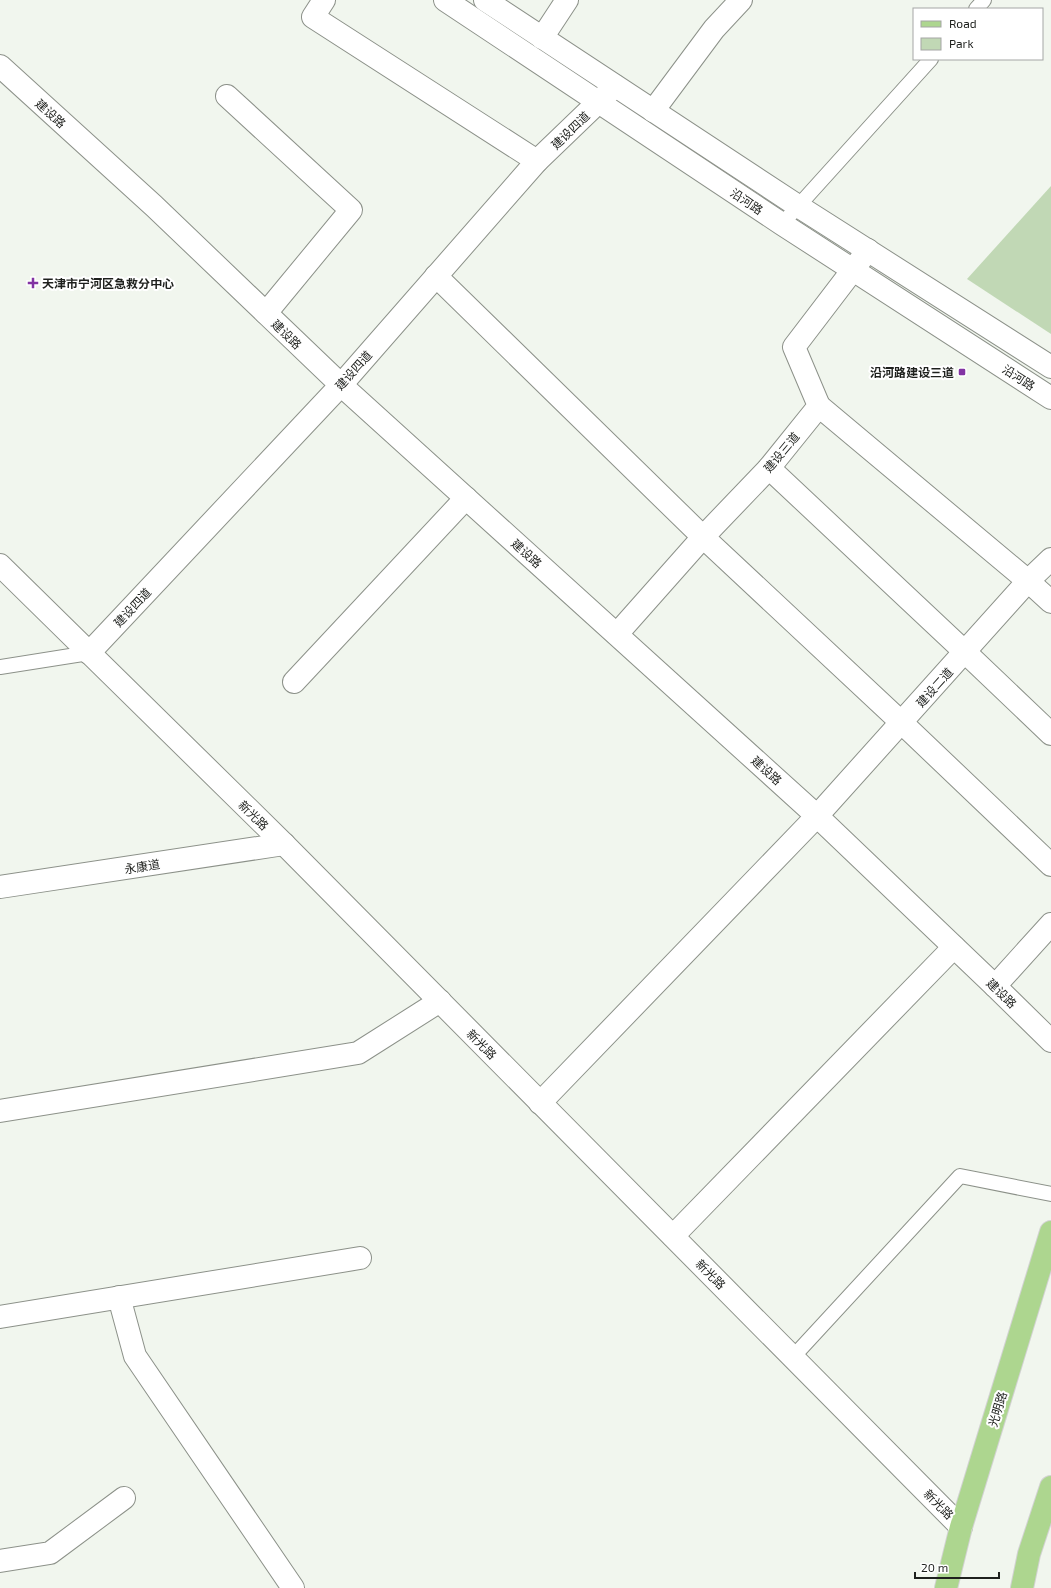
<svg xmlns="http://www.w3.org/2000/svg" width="1051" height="1588" font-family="'Exo 2','Noto Sans SC',sans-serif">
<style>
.green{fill:#c1d8b5}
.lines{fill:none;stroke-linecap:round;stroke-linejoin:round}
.lane-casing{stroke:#8c9189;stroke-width:16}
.street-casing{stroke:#8c9189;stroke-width:24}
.secondary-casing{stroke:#8c9189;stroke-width:24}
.primary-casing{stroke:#d2d2d2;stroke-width:24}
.lane{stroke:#fff;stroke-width:14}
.street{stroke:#fff;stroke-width:22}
.secondary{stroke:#fff;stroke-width:22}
.primary{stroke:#add68f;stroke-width:22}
.poi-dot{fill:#8233a3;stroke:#fff;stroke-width:1.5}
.labels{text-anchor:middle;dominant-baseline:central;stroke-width:4;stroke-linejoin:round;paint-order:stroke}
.street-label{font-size:12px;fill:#1e201d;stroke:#fff}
.poi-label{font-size:12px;font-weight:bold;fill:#1e201d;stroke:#fff;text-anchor:start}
</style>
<rect width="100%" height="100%" fill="#f1f6ee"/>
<path class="green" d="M 1051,186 L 1051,334 L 967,279 Z"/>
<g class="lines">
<defs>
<g id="lane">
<path d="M 976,9 L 984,0"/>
<path d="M 782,224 L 931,59"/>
<path d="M 0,667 L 89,653"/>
<path d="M 793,1357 L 960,1176 L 1051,1194"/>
</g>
<g id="street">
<path d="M 324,0 L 313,17 L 537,161"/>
<path d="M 542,38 L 567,0"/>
<path d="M 0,66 L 154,206 L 341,385 L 817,816 L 995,986 L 1051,1041"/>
<path d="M 227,96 L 351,210 L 266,313"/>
<path d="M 653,111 L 714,29 L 741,0"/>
<path d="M 436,276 L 703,537 L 902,723 L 1051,865"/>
<path d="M 819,406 L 1028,581 L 1051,602"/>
<path d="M 769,468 L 965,652 L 1051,734"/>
<path d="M 617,634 L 703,537 L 769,468 L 819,406 L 794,347 L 868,250"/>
<path d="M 89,653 L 341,385 L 537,161 L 615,86"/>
<path d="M 294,682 L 466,498"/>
<path d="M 995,986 L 1051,924"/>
<path d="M 540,1103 L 817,816 L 1028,581 L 1051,559"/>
<path d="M 0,1111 L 358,1053 L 440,1001"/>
<path d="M 673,1236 L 954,947"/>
<path d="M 119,1297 L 135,1356 L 293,1588"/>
<path d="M 0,1317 L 360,1258"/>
<path d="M 0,1561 L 50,1553 L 124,1498"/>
</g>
<g id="secondary">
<path d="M 445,0 L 782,224 L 1051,398"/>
<path d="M 485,0 L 798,206 L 1051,367"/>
<path d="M 0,565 L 284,844 L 961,1527"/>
<path d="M 0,887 L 284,844"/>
</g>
<g id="primary">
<path d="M 946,1588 L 961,1527 L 1051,1232"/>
<path d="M 1022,1588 L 1029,1554 L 1051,1487"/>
</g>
</defs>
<use href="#lane" class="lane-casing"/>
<use href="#street" class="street-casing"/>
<use href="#secondary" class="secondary-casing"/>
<use href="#primary" class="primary-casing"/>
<use href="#lane" class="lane"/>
<use href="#street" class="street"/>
<use href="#secondary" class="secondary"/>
<use href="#primary" class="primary"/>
</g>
<g class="poi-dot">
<path d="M31 277h4v4h4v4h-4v4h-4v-4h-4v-4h4z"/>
<rect x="958" y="368" width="8" height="8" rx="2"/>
</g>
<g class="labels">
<g class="street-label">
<text transform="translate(51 113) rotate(42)">建设路</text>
<text transform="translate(570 130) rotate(-44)">建设四道</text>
<text transform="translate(747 201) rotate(34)">沿河路</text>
<text transform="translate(287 334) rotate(44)">建设路</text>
<text transform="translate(353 370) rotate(-48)">建设四道</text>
<text transform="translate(1019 377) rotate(33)">沿河路</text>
<text transform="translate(781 452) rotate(-50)">建设三道</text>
<text transform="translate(527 553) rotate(42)">建设路</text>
<text transform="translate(132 607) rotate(-47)">建设四道</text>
<text transform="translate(934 687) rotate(-48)">建设二道</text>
<text transform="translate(767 770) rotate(42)">建设路</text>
<text transform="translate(254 815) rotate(44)">新光路</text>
<text transform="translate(142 866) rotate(-9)">永康道</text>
<text transform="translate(1002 993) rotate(44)">建设路</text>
<text transform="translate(482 1044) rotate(45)">新光路</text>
<text transform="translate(711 1274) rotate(45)">新光路</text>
<text transform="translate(997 1409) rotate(-73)">光明路</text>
<text transform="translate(939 1504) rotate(45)">新光路</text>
</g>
<g class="poi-label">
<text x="42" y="283">天津市宁河区急救分中心</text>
<text x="954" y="372" text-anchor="end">沿河路建设三道</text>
</g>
</g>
<rect x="913" y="8" width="130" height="52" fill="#ffffff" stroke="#a5a6a5"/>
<rect x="921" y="21" width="20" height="6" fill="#add68f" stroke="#a5a6a5"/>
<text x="949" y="28" font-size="12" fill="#1e201d">Road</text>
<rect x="921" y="38" width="20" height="12" fill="#c1d8b5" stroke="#a5a6a5"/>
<text x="949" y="48" font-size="12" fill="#1e201d">Park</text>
<path d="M915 1572v6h84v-6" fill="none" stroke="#1e201d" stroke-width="2"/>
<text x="921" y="1572" font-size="12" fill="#1e201d" stroke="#ffffff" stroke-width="3" paint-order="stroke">20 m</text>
</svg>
